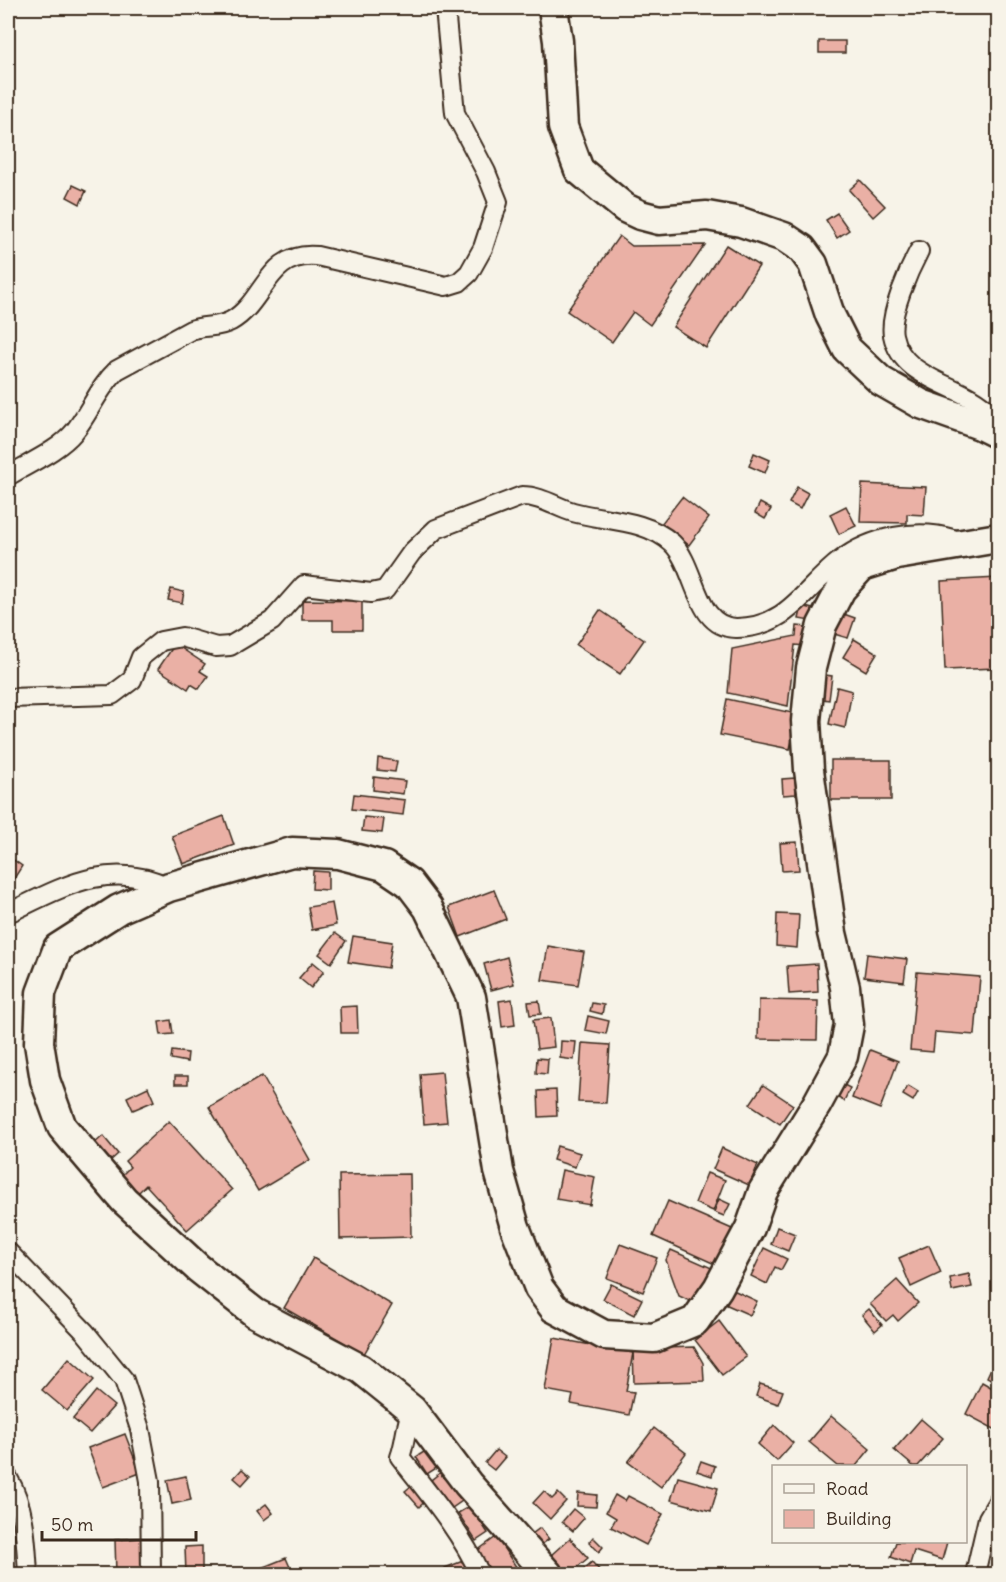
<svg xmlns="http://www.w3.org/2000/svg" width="1006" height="1582" font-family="Delius,sans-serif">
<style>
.building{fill:#eab0a5;stroke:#3b2a1e;stroke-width:1.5}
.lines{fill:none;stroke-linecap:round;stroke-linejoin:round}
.street-casing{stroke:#3b2a1e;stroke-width:22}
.primary-casing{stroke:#3b2a1e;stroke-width:33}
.street{stroke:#f7f3e8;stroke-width:18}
.primary{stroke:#f7f3e8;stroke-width:28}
</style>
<rect width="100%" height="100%" fill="#f7f3e8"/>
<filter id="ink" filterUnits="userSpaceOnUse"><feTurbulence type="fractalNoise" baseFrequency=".0167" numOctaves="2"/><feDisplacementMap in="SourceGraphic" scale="12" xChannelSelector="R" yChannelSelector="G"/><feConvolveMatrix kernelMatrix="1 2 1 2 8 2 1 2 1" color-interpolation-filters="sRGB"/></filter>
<g filter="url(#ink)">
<g class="building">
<rect x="819" y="41" width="26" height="12"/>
<path d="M 860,180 L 885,206 L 873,217 L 849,190 Z"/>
<path d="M 73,185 L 86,191 L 80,204 L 67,197 Z"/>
<path d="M 837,213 L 849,230 L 837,238 L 826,220 Z"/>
<path d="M 619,236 L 632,246 L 705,245 L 650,325 L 633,312 L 612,342 L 567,311 Z"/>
<path d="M 726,245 L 759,266 L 706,348 L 673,327 Z"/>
<path d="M 754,453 L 770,460 L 765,473 L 749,466 Z"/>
<path d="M 862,484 L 926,487 L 924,515 L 907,514 L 907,523 L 860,522 Z"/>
<path d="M 797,487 L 808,493 L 800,509 L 789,503 Z"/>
<path d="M 682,497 L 709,518 L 689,545 L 661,524 Z"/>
<path d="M 760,503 L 771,509 L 765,519 L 755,513 Z"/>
<path d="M 846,506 L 856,526 L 839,534 L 830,514 Z"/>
<path d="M 998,578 L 998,668 L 945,670 L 941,581 Z"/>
<path d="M 171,589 L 184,592 L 182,603 L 168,600 Z"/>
<path d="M 302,600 L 362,601 L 362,630 L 333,630 L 333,620 L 302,620 Z"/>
<path d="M 802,606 L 813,609 L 810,621 L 799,619 Z"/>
<path d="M 600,610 L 644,640 L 620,674 L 576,645 Z"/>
<path d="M 841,613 L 855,618 L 848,638 L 834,634 Z"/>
<path d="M 797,626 L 807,627 L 806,646 L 795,645 L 788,706 L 728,693 L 732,649 L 796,636 Z"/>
<path d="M 854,639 L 877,653 L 866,671 L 843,657 Z"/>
<path d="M 175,644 L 205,664 L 200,671 L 208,676 L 199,689 L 191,684 L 188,689 L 158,669 Z"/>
<path d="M 818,674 L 832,676 L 829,700 L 815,698 Z"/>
<path d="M 837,687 L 852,691 L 845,728 L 829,724 Z"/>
<path d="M 727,699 L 797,714 L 790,749 L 720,735 Z"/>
<path d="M 378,758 L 397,761 L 395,772 L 377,770 Z"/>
<rect x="831" y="760" width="60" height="40"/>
<path d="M 374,777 L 405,781 L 403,794 L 373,790 Z"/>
<path d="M 795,778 L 796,794 L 783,795 L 782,779 Z"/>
<path d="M 354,794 L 405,800 L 403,815 L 352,809 Z"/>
<path d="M 224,816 L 234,845 L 183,864 L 172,836 Z"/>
<path d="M 364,817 L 384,819 L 382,833 L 362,831 Z"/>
<path d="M 797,842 L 799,870 L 782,871 L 780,843 Z"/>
<path d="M 8,856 L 22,866 L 8,888 Z"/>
<path d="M 313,871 L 328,872 L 328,890 L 312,889 Z"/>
<path d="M 494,890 L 506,919 L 460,937 L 449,907 Z"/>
<path d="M 332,903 L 336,925 L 312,930 L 308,907 Z"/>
<path d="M 777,914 L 799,915 L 797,948 L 776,946 Z"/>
<path d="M 335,933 L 346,941 L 331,963 L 319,954 Z"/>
<path d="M 353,936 L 392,942 L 388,968 L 348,962 Z"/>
<path d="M 548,946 L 584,952 L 578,985 L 542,980 Z"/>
<path d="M 867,954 L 907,959 L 904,982 L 864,977 Z"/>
<path d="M 507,957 L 514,984 L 491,990 L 484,964 Z"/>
<path d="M 313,962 L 324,971 L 311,988 L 299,978 Z"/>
<path d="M 817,964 L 818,992 L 789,994 L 787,966 Z"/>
<path d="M 917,972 L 980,977 L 975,1035 L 935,1032 L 933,1052 L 910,1050 Z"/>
<path d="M 512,999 L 515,1025 L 502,1027 L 499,1001 Z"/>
<path d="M 759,1000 L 818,1001 L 817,1040 L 758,1039 Z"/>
<path d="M 539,1001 L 541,1014 L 530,1015 L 528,1002 Z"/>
<path d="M 592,1003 L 604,1005 L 602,1014 L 590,1011 Z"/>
<path d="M 357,1006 L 358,1033 L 341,1033 L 340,1007 Z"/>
<path d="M 588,1016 L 609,1021 L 606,1034 L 585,1030 Z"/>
<path d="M 551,1018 L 554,1047 L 537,1049 L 533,1020 Z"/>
<path d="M 171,1020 L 173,1034 L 161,1035 L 159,1022 Z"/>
<path d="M 561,1041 L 576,1042 L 574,1060 L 560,1058 Z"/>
<path d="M 582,1043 L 610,1045 L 606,1103 L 578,1102 Z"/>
<path d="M 870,1050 L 898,1061 L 880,1109 L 852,1098 Z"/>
<path d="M 172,1051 L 188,1053 L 187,1062 L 171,1059 Z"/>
<path d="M 537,1058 L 548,1059 L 547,1074 L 536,1073 Z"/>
<path d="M 442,1072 L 447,1122 L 424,1124 L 420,1074 Z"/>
<rect x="175" y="1076" width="13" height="8"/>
<path d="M 262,1076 L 310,1160 L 258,1191 L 209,1107 Z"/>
<path d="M 840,1083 L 850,1088 L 844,1101 L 834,1096 Z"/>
<path d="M 763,1085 L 793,1105 L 780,1124 L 750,1104 Z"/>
<path d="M 908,1086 L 918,1092 L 913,1101 L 903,1095 Z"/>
<path d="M 148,1087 L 154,1101 L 133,1110 L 127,1097 Z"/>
<path d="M 556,1090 L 557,1116 L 539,1117 L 538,1091 Z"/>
<path d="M 169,1121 L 232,1190 L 187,1230 L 146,1185 L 138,1193 L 122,1175 L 130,1167 L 125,1161 Z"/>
<path d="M 103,1136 L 118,1154 L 109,1162 L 94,1144 Z"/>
<path d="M 557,1146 L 580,1153 L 575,1167 L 553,1160 Z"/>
<path d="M 722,1148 L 758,1165 L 749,1185 L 713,1169 Z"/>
<path d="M 562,1170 L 595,1177 L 590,1205 L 556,1199 Z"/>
<path d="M 707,1173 L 725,1180 L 713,1211 L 695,1203 Z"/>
<path d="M 410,1174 L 411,1237 L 340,1239 L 339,1175 Z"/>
<path d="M 719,1199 L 730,1204 L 724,1216 L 714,1212 Z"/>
<path d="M 668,1201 L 732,1229 L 717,1265 L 653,1236 Z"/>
<path d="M 777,1227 L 795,1234 L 788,1251 L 771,1244 Z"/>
<path d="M 620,1244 L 657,1258 L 643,1292 L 607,1278 Z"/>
<path d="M 929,1245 L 941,1273 L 911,1287 L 899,1258 Z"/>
<path d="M 764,1248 L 787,1259 L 781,1270 L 775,1267 L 767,1284 L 751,1276 Z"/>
<path d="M 671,1250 L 714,1269 L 702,1294 L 697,1292 L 692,1302 L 679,1296 L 666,1260 Z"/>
<path d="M 313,1258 L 392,1305 L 364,1354 L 284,1308 Z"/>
<path d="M 969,1274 L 972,1287 L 952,1291 L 950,1278 Z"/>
<path d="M 897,1280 L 918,1303 L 898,1321 L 893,1315 L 886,1321 L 870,1304 Z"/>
<path d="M 611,1284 L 642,1299 L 634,1315 L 603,1299 Z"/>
<path d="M 731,1289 L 757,1301 L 750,1315 L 725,1304 Z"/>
<path d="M 869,1309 L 882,1325 L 875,1331 L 862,1315 Z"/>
<path d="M 719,1321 L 746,1357 L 722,1375 L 695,1340 Z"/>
<path d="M 554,1338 L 633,1353 L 626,1391 L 634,1392 L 629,1415 L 571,1404 L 573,1395 L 545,1390 Z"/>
<path d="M 694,1347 L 703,1363 L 704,1381 L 634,1383 L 633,1349 Z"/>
<path d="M 69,1358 L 94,1380 L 67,1411 L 42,1390 Z"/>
<path d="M 992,1366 L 998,1370 L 998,1383 L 987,1377 Z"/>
<path d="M 982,1382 L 998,1391 L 998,1431 L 966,1414 Z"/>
<path d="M 760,1384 L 783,1391 L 778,1404 L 756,1396 Z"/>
<path d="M 96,1391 L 114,1406 L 90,1433 L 73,1419 Z"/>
<path d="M 831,1416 L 870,1449 L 856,1466 L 838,1466 L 809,1442 Z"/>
<path d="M 921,1419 L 943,1438 L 918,1466 L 913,1466 L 894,1450 Z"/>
<path d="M 774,1425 L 793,1443 L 777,1461 L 758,1444 Z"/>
<path d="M 654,1428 L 686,1453 L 661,1487 L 628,1462 Z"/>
<path d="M 125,1434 L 140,1473 L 103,1487 L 88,1448 Z"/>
<path d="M 427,1450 L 438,1467 L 427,1474 L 416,1457 Z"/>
<path d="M 496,1450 L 505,1457 L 494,1470 L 485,1463 Z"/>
<path d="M 701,1461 L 715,1466 L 712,1476 L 697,1471 Z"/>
<path d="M 242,1469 L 250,1476 L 242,1485 L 234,1478 Z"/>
<path d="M 441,1472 L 462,1501 L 452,1508 L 431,1480 Z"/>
<path d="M 186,1476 L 191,1500 L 172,1504 L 167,1480 Z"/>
<path d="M 678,1477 L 718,1488 L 711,1511 L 671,1500 Z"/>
<path d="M 415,1483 L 428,1499 L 419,1507 L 405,1491 Z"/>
<path d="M 544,1491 L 552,1499 L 558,1493 L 566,1501 L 550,1519 L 533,1503 Z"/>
<path d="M 578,1493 L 597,1495 L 596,1507 L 577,1506 Z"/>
<path d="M 615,1495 L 625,1501 L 628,1496 L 663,1514 L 646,1545 L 611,1527 L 616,1518 L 606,1512 Z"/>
<path d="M 266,1504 L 273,1513 L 264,1520 L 257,1511 Z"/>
<path d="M 470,1506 L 488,1533 L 476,1541 L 458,1513 Z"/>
<path d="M 573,1509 L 584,1518 L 573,1531 L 562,1522 Z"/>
<path d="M 540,1528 L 549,1539 L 541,1545 L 532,1534 Z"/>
<path d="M 496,1537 L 521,1574 L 493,1574 L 477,1551 Z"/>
<path d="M 593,1537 L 603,1547 L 599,1552 L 589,1542 Z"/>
<path d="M 141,1538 L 143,1574 L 116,1574 L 115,1540 Z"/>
<path d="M 570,1538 L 588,1558 L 569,1574 L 551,1555 Z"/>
<path d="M 896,1542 L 947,1542 L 942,1560 L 914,1551 L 910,1564 L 891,1557 Z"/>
<path d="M 202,1546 L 202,1574 L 186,1574 L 185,1547 Z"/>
<path d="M 286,1558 L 293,1574 L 246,1574 Z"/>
<path d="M 463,1561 L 469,1574 L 447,1574 L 445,1568 Z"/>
<path d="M 592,1562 L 603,1574 L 578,1574 Z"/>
</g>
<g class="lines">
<defs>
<g id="street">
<path d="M 919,251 C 909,270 889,314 893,335 C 902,381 962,383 989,412 C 993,417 991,424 990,430"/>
<path d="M 8,476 C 29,463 58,451 74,432 C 90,412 99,387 117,370 L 191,330 C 204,325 218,328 231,321 C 265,302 267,251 317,256 L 446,286 L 459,282 L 469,273 L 483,248 L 498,202 L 486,172 L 455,113 L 445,8"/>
<path d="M 8,698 L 112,695 L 132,680 L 141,657 L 161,641 L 182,637 L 216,647 L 230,646 L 272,621 L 304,585 L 371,593 L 385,590 L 412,552 L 436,529 L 522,496 C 541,496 556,507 573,512 C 606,521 645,519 672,543 C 697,567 695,629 737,628 C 789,627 805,587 841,560 C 871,537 917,528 953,539"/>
<path d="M 8,913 C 63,887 109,859 169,887"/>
<path d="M 8,1252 L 85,1332 L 124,1380 L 140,1429 L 150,1481 L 151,1574"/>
<path d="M 412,1410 C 405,1426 406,1441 400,1457 C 429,1494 461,1532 480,1574"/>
<path d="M 8,1478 C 25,1507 26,1541 28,1574"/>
<path d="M 975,1574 L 988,1518 L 998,1501"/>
</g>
<g id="primary">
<path d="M 553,8 L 558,41 L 563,127 L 579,170 L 625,208 L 640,215 L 659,220 L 707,216 L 741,222 L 784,237 L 802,249 L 813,264 L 830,315 L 847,349 L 881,381 L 921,404 L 980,425 L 998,434"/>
<path d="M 548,1574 L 468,1484 L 412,1410 L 361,1369 L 255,1313 L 198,1268 L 124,1200 L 62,1127 L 45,1080 L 39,1043 L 41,993 L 58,948 L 119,909 L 169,887 L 292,852 L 338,854 L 384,866 L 409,883 L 428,908 L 471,997 L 499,1171 L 515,1227 L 539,1288 L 554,1308 L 604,1335 L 654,1338 L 695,1321 L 718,1288 L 750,1228 L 763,1191 L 817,1104 L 843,1056 L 849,1025 L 845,987 L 832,933 L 809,770 L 806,721 L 811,668 L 822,625 L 841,589 L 862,566 L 897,555 L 998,538"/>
</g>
</defs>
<use href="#street" class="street-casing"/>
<use href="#primary" class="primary-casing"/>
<use href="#street" class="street"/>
<use href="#primary" class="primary"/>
</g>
</g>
<rect width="1006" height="1582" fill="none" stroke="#f7f3e8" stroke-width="30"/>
<rect x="15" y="15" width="976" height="1552" fill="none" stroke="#3b2a1e" stroke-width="2" filter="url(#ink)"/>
<rect x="772" y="1465" width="195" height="78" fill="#f7f3e8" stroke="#aca397" stroke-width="1.5"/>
<rect x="784" y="1484" width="30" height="9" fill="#f7f3e8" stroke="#aca397" stroke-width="1.5"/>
<text x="826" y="1495" font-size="18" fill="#3b2a1e">Road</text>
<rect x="784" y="1510" width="30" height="18" fill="#eab0a5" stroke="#aca397" stroke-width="1.5"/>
<text x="826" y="1525" font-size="18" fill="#3b2a1e">Building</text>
<path d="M42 1531v9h154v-9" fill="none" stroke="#3b2a1e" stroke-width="3"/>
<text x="51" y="1531" font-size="18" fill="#3b2a1e" stroke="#f7f3e8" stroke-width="4.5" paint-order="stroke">50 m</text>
</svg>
